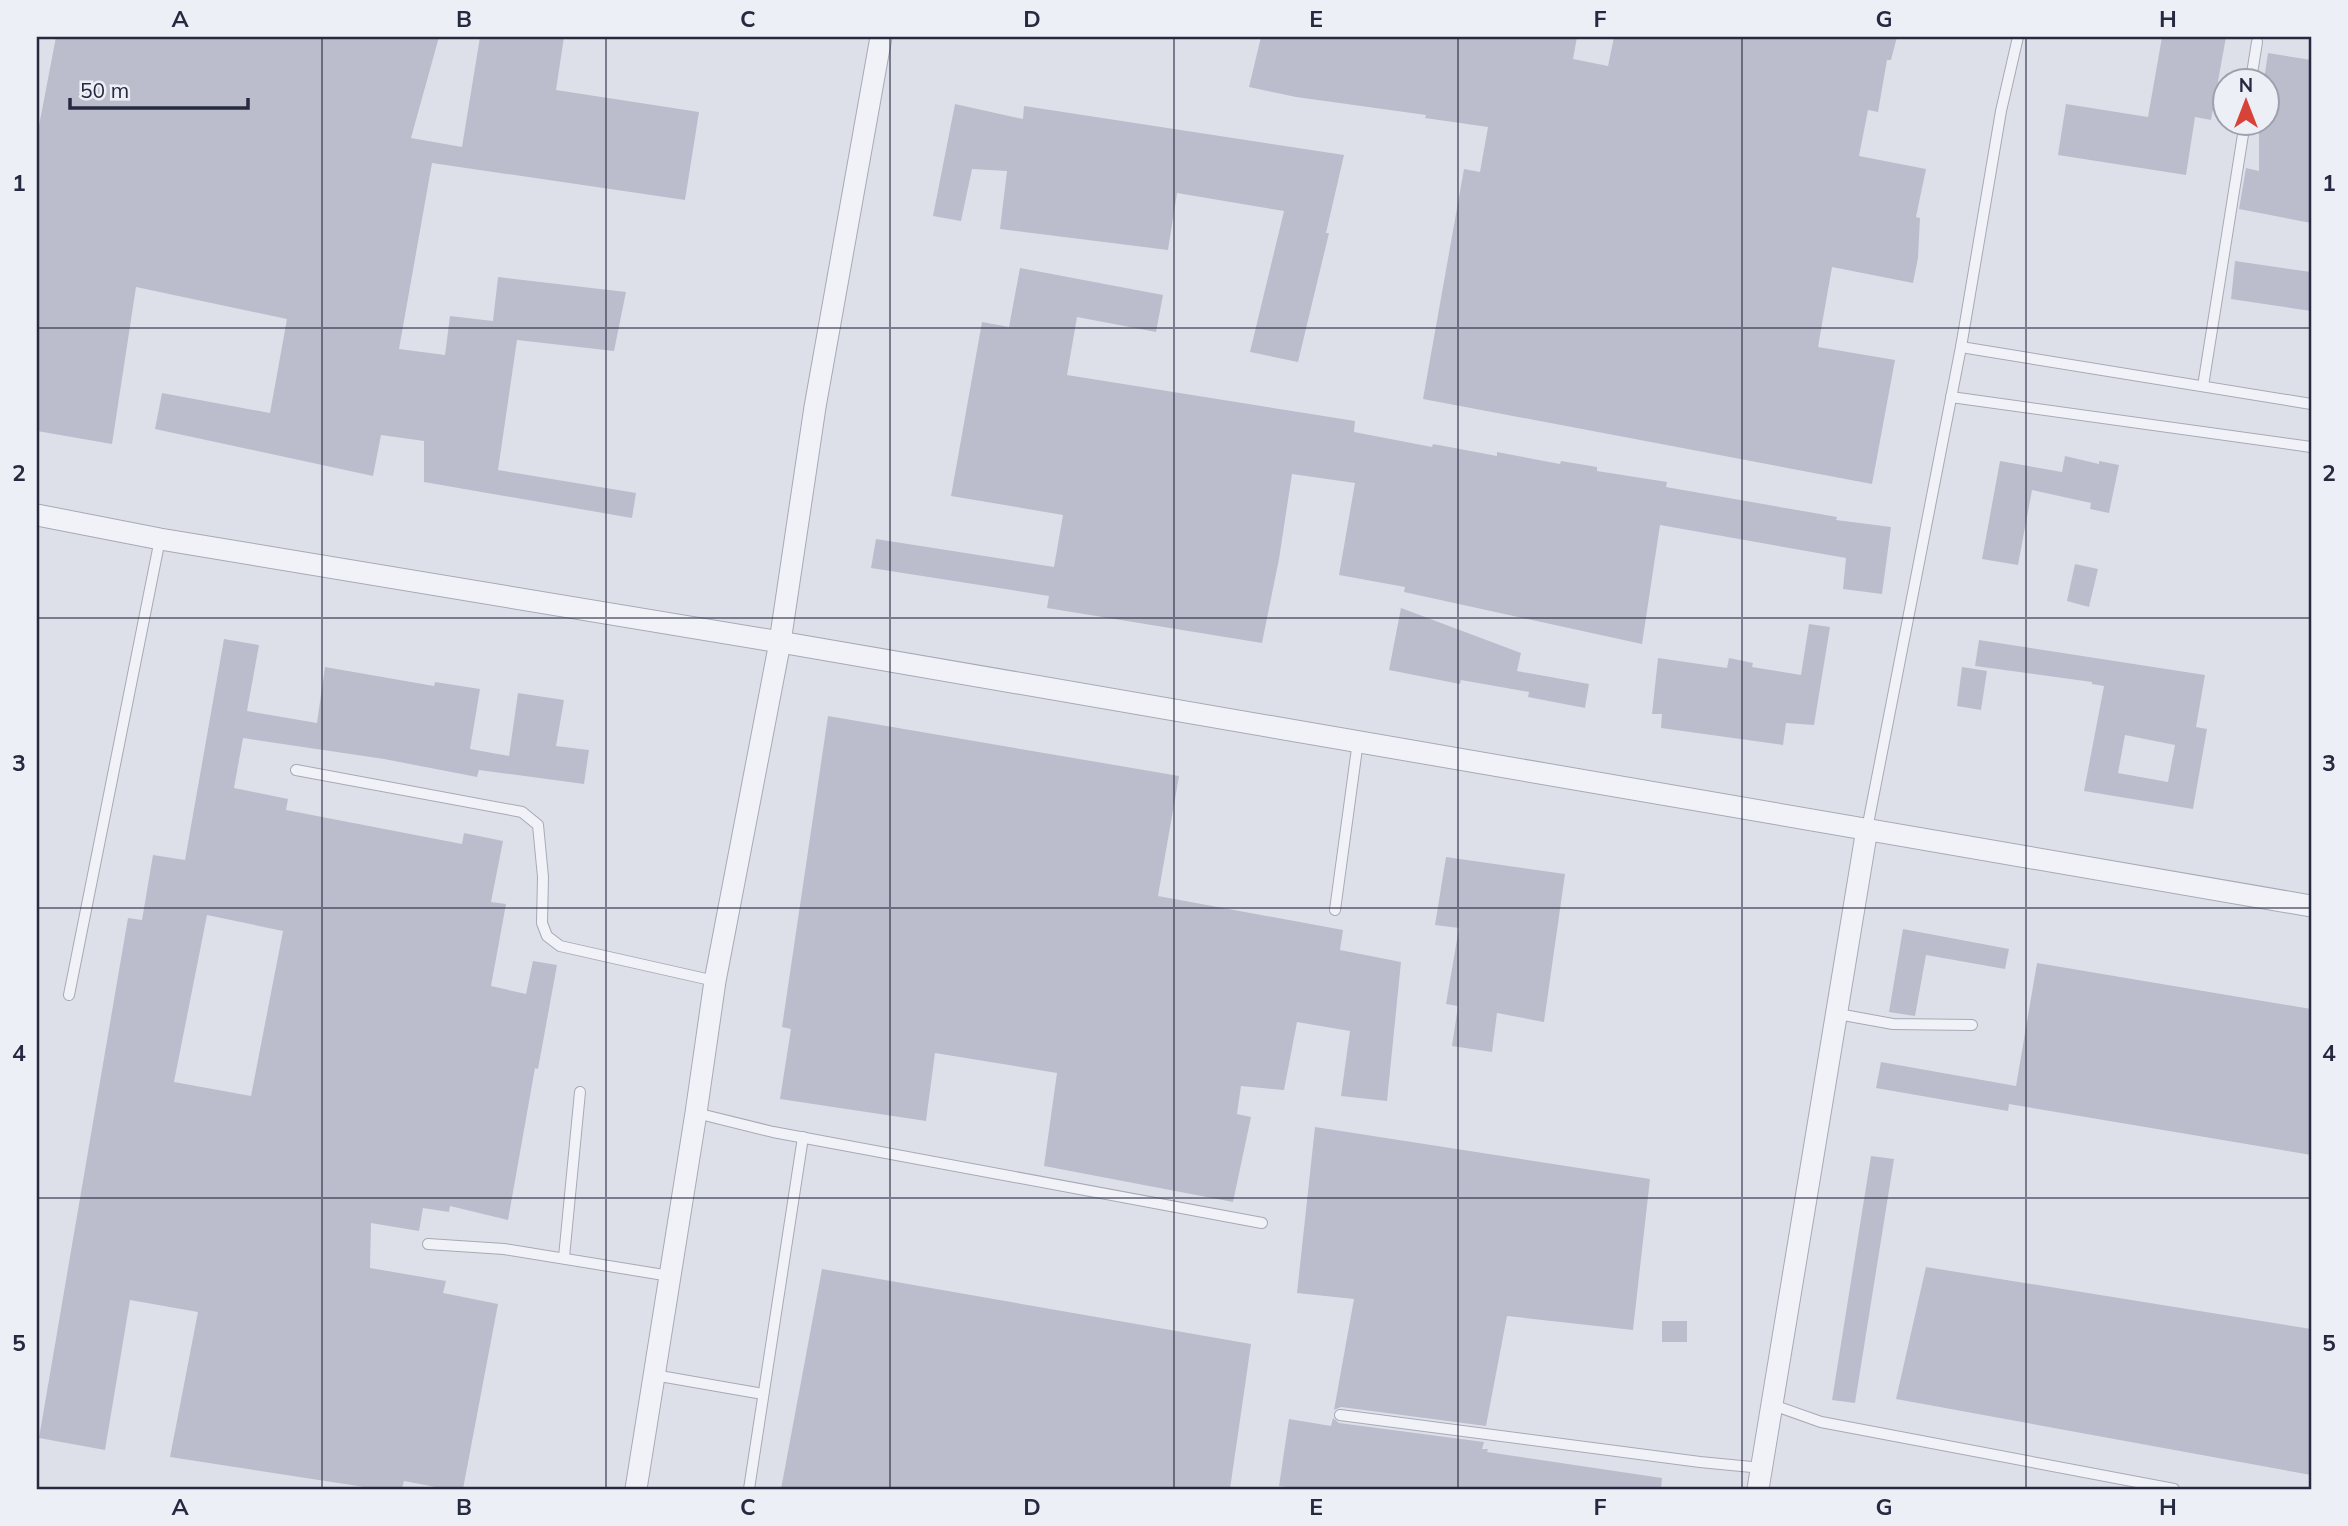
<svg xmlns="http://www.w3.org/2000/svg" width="2348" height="1526" font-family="Mulish,sans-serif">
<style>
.building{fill:#bbbdcc;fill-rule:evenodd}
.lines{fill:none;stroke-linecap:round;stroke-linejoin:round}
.service-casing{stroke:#a7a9b6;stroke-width:12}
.minor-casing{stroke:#a7a9b6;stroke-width:23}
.service{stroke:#f1f2f7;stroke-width:10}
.minor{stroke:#f1f2f7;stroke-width:21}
.grid{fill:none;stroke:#262a40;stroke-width:2;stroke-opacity:0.55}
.neatline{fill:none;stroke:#262a40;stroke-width:2.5}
.grid-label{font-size:23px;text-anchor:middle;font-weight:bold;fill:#262a40}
</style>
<rect width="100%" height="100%" fill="#dee0e9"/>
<g class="building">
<path d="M 56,37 L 439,37 L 411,138 L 462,147 L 480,37 L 564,37 L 556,90 L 699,112 L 685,200 L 432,163 L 399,349 L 445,355 L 450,316 L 493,321 L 498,277 L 626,292 L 614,351 L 517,340 L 498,470 L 636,493 L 632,518 L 424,482 L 424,441 L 381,435 L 373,476 L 155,429 L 162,393 L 270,413 L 287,319 L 136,287 L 112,444 L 37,431 L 37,136 Z"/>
<path d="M 1261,37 L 1577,37 L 1573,59 L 1608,66 L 1614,37 L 1897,37 L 1891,60 L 1887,60 L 1878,112 L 1868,110 L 1859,156 L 1926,169 L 1916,217 L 1920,218 L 1918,258 L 1913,283 L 1832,267 L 1818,347 L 1895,360 L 1872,484 L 1423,399 L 1464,169 L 1480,172 L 1488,127 L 1425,118 L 1426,115 L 1296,97 L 1249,87 Z"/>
<path d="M 2162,37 L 2226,37 L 2211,120 L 2195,117 L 2186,175 L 2058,155 L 2066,104 L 2148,117 Z"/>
<path d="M 2268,53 L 2311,60 L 2311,223 L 2239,209 L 2246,168 L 2259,171 L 2259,122 L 2267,122 L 2267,80 L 2264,80 Z"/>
<path d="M 955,104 L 1023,119 L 1024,106 L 1344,155 L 1326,233 L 1329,233 L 1298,362 L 1250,352 L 1284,211 L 1177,193 L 1168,250 L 1000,229 L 1007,171 L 972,169 L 961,221 L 933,216 Z"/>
<path d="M 2235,261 L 2311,272 L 2311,311 L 2231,299 Z"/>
<path d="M 1020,268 L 1163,295 L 1156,332 L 1077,317 L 1067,375 L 1355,421 L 1354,432 L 1432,447 L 1433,444 L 1497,456 L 1497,452 L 1560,464 L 1561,461 L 1597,467 L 1597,471 L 1667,482 L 1666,487 L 1837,517 L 1836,520 L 1891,527 L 1882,594 L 1843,589 L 1846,558 L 1660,525 L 1642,644 L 1404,592 L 1405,587 L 1339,575 L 1355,483 L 1292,474 L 1279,559 L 1262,643 L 1047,608 L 1049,596 L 871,568 L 876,539 L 1054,567 L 1063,515 L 951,496 L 982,322 L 1009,327 Z"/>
<path d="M 2065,456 L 2099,464 L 2099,461 L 2119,465 L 2109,513 L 2090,509 L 2091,503 L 2032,490 L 2018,565 L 1982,559 L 2000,461 L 2062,472 Z"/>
<path d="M 2075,564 L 2098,569 L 2089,607 L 2067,601 Z"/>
<path d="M 1401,608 L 1521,653 L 1517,671 L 1589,684 L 1585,708 L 1528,697 L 1529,692 L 1461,680 L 1460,684 L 1389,670 Z"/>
<path d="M 1809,624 L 1830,627 L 1814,725 L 1786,723 L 1783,745 L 1661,728 L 1662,714 L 1652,714 L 1658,658 L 1727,668 L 1729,658 L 1753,663 L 1752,667 L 1801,675 Z"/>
<path d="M 224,639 L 259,645 L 247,711 L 317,723 L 325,667 L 434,686 L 435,682 L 480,689 L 470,749 L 509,756 L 518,693 L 564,700 L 556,746 L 589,750 L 584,784 L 479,770 L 477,777 L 384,759 L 243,738 L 234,788 L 288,799 L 286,810 L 462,844 L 464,833 L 503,841 L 491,902 L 506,904 L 491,986 L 526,994 L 533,961 L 557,965 L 538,1069 L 535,1068 L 508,1220 L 450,1206 L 449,1212 L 423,1208 L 419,1231 L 371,1223 L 370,1268 L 446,1281 L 443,1293 L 498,1304 L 463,1489 L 446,1489 L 404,1481 L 402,1489 L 377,1489 L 170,1457 L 198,1312 L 130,1300 L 105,1450 L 39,1438 L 128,918 L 142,920 L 153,855 L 185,860 ZM 207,915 L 283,931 L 251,1096 L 174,1082 Z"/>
<path d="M 1979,640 L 2205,675 L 2196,727 L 2207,729 L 2193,809 L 2084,791 L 2104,686 L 2092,684 L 2092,682 L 1975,666 ZM 2125,735 L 2175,745 L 2168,782 L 2118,773 Z"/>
<path d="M 1962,667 L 1987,671 L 1981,710 L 1957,706 Z"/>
<path d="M 828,716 L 1179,776 L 1158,896 L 1343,930 L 1340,950 L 1401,962 L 1387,1101 L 1341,1096 L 1350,1031 L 1297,1022 L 1284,1090 L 1241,1086 L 1237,1114 L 1251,1117 L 1233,1202 L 1044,1166 L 1057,1073 L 935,1053 L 926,1121 L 780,1099 L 791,1029 L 782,1027 Z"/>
<path d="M 1446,857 L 1565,874 L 1544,1022 L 1497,1013 L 1492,1052 L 1452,1046 L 1458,1006 L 1446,1004 L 1459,928 L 1435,925 Z"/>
<path d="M 1903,929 L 2009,949 L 2005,969 L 1926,955 L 1915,1016 L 1889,1012 Z"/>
<path d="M 2037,963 L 2311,1009 L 2311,1155 L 2009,1104 L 2008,1111 L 1876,1088 L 1881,1062 L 2016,1086 Z"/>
<path d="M 1315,1127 L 1650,1179 L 1633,1330 L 1507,1316 L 1486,1426 L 1341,1407 L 1334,1410 L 1354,1299 L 1297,1293 Z"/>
<path d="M 1871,1156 L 1894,1159 L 1855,1403 L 1832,1400 Z"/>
<path d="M 1926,1267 L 2311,1329 L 2311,1475 L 1896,1399 Z"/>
<path d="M 822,1269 L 1251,1344 L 1230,1489 L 781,1489 Z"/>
<rect x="1662" y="1321" width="25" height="21"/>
<path d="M 1333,1418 L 1339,1423 L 1484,1442 L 1482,1449 L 1488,1449 L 1487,1452 L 1662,1478 L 1661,1489 L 1303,1489 L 1279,1486 L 1289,1419 L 1331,1426 Z"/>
</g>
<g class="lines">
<defs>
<g id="service">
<path d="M 2251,80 L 2257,42"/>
<path d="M 1961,347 L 2311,404"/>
<path d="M 2203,386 L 2245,122"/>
<path d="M 1951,397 L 2311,447"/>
<path d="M 296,770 L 522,812 L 538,825 L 543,877 L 542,923 L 547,936 L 560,946 L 715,981"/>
<path d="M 1867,829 L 1961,347 L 2001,111 L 2018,37"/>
<path d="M 1335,910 L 1358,741"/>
<path d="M 69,995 L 160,539"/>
<path d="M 1838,1014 L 1893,1024 L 1972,1025"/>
<path d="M 696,1113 L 773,1132 L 1262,1223"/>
<path d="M 428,1244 L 504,1249 L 670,1276"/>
<path d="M 564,1257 L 580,1092"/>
<path d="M 654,1375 L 763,1394"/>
<path d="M 1773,1405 L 1821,1422 L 2174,1489"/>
<path d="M 1340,1415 L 1700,1462 L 1762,1468"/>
<path d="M 749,1489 L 803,1137"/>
</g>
<g id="minor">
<path d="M 37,515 L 160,539 L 780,642 L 2311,906"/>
<path d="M 636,1489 L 696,1113 L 715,981 L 780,642 L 815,407 L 881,37"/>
<path d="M 1758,1489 L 1867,829"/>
</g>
</defs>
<use href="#service" class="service-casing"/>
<use href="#minor" class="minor-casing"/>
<use href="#service" class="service"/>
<use href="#minor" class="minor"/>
</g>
<path class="grid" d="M 322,37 L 322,1489M 606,37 L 606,1489M 890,37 L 890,1489M 1174,37 L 1174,1489M 1458,37 L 1458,1489M 1742,37 L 1742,1489M 2026,37 L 2026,1489M 37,328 L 2311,328M 37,618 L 2311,618M 37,908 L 2311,908M 37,1198 L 2311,1198"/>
<rect width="2348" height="1526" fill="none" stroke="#edeff6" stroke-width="77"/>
<g transform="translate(2246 102)"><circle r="33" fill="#edeff6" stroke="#9da0ad" stroke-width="2"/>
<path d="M0-5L12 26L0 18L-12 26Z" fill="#d74339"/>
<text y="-10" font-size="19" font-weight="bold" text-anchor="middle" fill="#262a40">N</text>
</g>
<path d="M70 98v10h178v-10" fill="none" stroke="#262a40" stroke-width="3.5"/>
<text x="80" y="98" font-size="21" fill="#262a40" stroke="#edeff6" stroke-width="5" paint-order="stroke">50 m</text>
<rect x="38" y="38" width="2272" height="1450" class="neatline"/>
<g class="grid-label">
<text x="180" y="27">A</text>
<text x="464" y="27">B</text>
<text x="748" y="27">C</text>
<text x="1032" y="27">D</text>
<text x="1316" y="27">E</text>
<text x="1600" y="27">F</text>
<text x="1884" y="27">G</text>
<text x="2168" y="27">H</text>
<text x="19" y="191">1</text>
<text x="2329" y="191">1</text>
<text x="19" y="481">2</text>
<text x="2329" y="481">2</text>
<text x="19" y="771">3</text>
<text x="2329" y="771">3</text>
<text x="19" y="1061">4</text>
<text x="2329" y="1061">4</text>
<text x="19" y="1351">5</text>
<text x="2329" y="1351">5</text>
<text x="180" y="1515">A</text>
<text x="464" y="1515">B</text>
<text x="748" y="1515">C</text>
<text x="1032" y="1515">D</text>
<text x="1316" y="1515">E</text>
<text x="1600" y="1515">F</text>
<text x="1884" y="1515">G</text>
<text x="2168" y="1515">H</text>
</g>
</svg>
